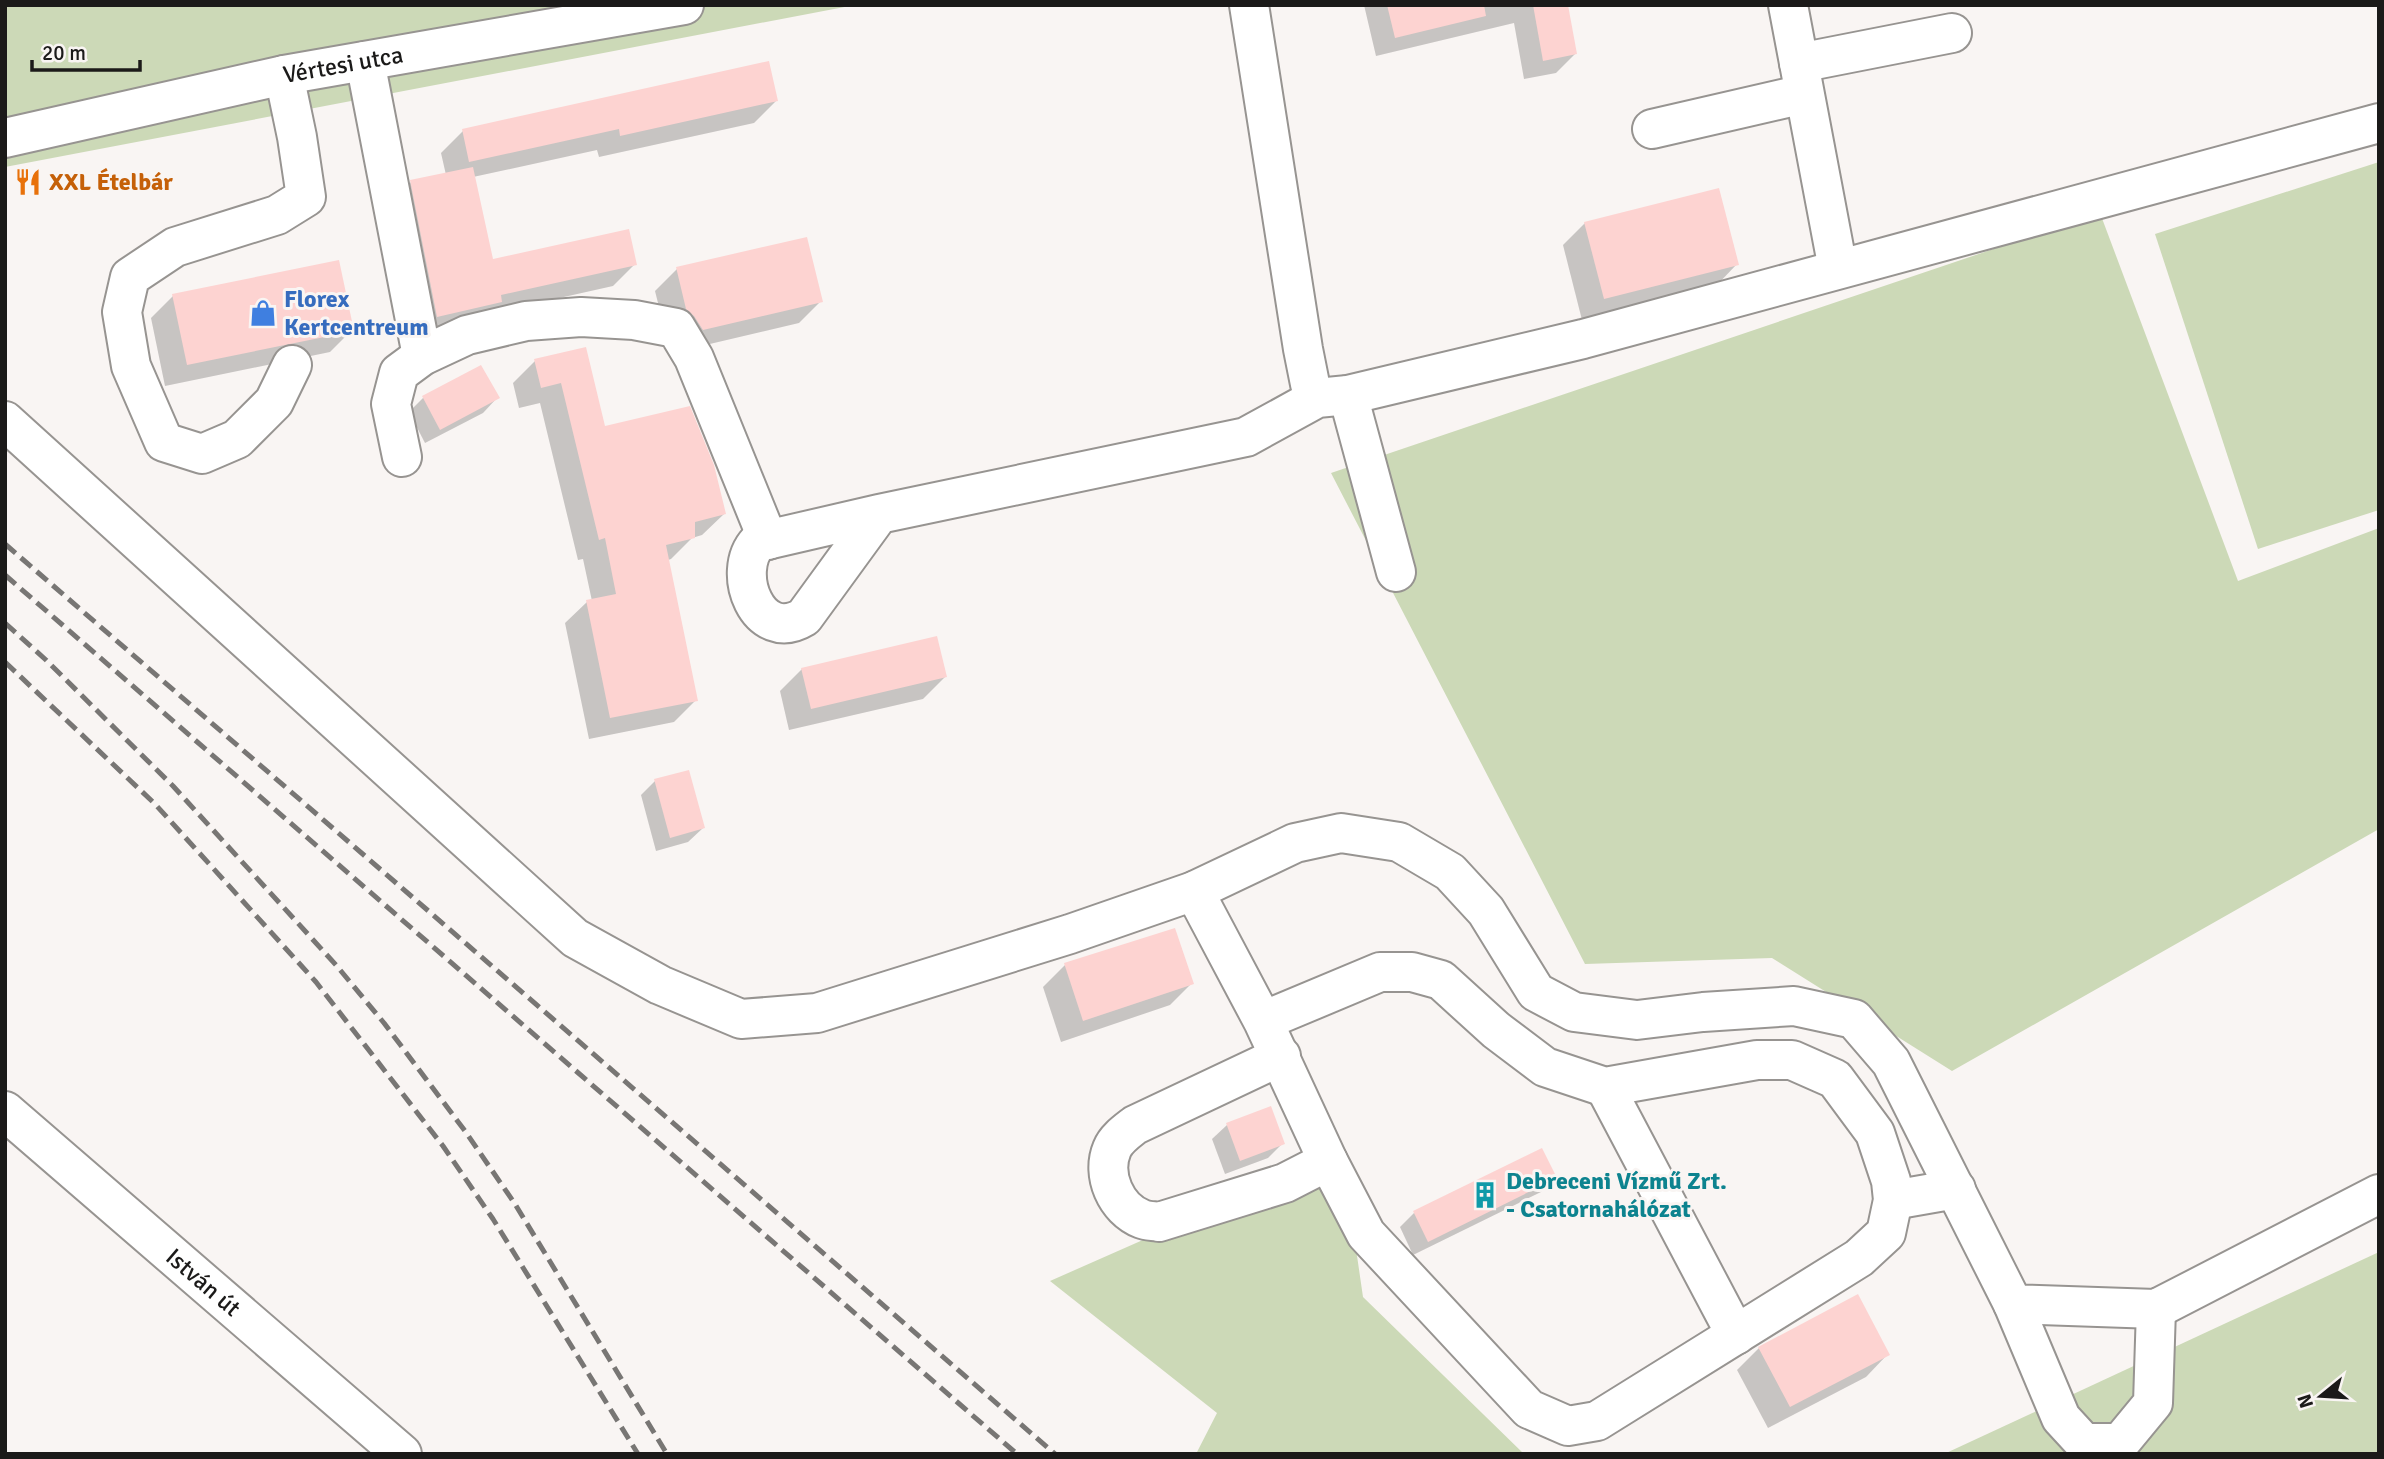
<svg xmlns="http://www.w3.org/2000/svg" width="2384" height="1459" font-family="Signika,sans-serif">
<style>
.green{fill:#ccd9b7}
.shadow{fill:#0003}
.building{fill:#fdd3d1}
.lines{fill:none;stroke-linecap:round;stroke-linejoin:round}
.minor-casing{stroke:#979491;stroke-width:42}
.minor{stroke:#fff;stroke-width:38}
.rail{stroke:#787674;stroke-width:5;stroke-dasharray:14 7;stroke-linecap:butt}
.labels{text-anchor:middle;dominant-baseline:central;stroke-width:6;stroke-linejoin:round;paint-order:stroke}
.street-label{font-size:24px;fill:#1b1a19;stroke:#f9f5f3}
.food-label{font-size:24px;font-weight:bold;fill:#c56008;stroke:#f9f5f3;text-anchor:start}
.shop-label{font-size:24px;font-weight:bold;fill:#366cbe;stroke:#f9f5f3;text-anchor:start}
.culture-label{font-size:24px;font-weight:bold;fill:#0d838f;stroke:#f9f5f3;text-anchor:start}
</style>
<rect width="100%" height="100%" fill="#f9f5f3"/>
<g class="green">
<path d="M 5,5 L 855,5 L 5,167 Z"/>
<path d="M 2379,162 L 2379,510 L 2258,549 L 2155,234 Z"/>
<path d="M 2100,213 L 2238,581 L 2379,528 L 2379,829 L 1952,1071 L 1772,958 L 1585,964 L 1331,473 Z"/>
<path d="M 1346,1180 L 1363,1297 L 1524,1454 L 1196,1454 L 1217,1413 L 1050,1281 L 1204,1213 Z"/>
<path d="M 2379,1252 L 2379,1454 L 1944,1454 Z"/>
</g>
<g class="shadow">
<path d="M 1364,5 L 1566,5 L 1575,54 L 1556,73 L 1524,79 L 1514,23 L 1376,56 Z"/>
<path d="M 776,101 L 754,123 L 599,157 L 597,150 L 473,177 L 491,261 L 635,264 L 613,286 L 488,314 L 415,338 L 389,204 L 411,182 L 446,175 L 441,153 L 463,131 Z"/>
<path d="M 1585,223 L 1737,264 L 1716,286 L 1582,320 L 1563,245 Z"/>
<path d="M 677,269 L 821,301 L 799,323 L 680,351 L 665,331 L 655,291 Z"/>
<path d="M 173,296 L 352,330 L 330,352 L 165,386 L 151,318 Z"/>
<path d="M 585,349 L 603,428 L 724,514 L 702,535 L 692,538 L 671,559 L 668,560 L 696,700 L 674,722 L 589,739 L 565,623 L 587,602 L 592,601 L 583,559 L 578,560 L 540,403 L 519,408 L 513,383 L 535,361 Z"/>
<path d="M 423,398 L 497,398 L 483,413 L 425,443 L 409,412 Z"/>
<path d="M 802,669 L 945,677 L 923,699 L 789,730 L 780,691 Z"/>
<path d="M 655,781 L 703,828 L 688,842 L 656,851 L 641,795 Z"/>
<path d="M 1065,965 L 1192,983 L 1170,1005 L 1061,1042 L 1043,987 Z"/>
<path d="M 1227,1125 L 1283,1143 L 1268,1158 L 1225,1174 L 1212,1139 Z"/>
<path d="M 1555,1178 L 1541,1192 L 1413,1255 L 1400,1227 L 1414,1213 Z"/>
<path d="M 1759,1348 L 1887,1355 L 1866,1377 L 1768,1428 L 1737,1370 Z"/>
</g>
<g class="building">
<path d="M 1387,5 L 1484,5 L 1486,16 L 1395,38 Z"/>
<path d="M 1533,5 L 1568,5 L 1577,54 L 1543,61 Z"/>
<path d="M 769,61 L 778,101 L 620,136 L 619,129 L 469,162 L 462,129 Z"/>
<path d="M 473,167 L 493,259 L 629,229 L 637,265 L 501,295 L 502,302 L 437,317 L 410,180 Z"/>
<path d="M 1719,188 L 1739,265 L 1604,299 L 1584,222 Z"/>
<path d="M 807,237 L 823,302 L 703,330 L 694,316 L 686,309 L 676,267 Z"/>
<path d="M 339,260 L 354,331 L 187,365 L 172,294 Z"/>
<path d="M 586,347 L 605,426 L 690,406 L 714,465 L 726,514 L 695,522 L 695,538 L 666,545 L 698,701 L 610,718 L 586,600 L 616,594 L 605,538 L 599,540 L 561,383 L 541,388 L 534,359 Z"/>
<path d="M 481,365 L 500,398 L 440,430 L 422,396 Z"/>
<path d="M 937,636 L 947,677 L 811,709 L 801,668 Z"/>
<path d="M 689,770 L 705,828 L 670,838 L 654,779 Z"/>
<path d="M 1175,928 L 1194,984 L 1083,1021 L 1064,963 Z"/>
<path d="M 1271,1106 L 1285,1144 L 1240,1161 L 1226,1123 Z"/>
<path d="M 1542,1148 L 1557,1178 L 1428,1242 L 1413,1211 Z"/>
<path d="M 1858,1294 L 1890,1355 L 1790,1407 L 1758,1347 Z"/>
</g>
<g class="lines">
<defs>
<g id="minor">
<path d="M 1249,5 L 1303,349 L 1310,384 L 1317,398"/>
<path d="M 1788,5 L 1838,269"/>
<path d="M 365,61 L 422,356"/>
<path d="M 1799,63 L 1952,33"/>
<path d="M 284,75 L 297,137 L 306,197 L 277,215 L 175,247 L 130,277 L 122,312 L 131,366 L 164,442 L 202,454 L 237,439 L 274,402 L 292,365"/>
<path d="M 1652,129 L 1804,94"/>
<path id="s1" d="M 5,138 L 284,75 L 684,5"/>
<path d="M 1348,395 L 1396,572"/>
<path d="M 5,421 L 575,938 L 660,985 L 741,1019 L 817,1013 L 1070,934 L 1194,891 L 1295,843 L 1341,833 L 1399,842 L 1450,872 L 1486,911 L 1536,992 L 1574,1012 L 1637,1020 L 1703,1012 L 1794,1006 L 1854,1019 L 1891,1062 L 2013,1304 L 2156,1309 L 2379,1194"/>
<path d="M 402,457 L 391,404 L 399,373 L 422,356 L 467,335 L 526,321 L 581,317 L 634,320 L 676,328 L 694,358 L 768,540"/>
<path d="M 879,514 L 804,617 C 758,645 730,572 758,542 L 879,514 L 1246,437 L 1317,398 L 1348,395 L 1583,339 L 2379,123"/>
<path d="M 1194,891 L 1263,1021 L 1380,972 L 1412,972 L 1441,980 L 1496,1030 L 1545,1067 L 1605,1087 L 1757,1060 L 1792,1060 L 1835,1079 L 1875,1133 L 1891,1181 L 1893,1200 L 1886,1233 L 1859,1258 L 1597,1421 L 1568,1426 L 1529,1409 L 1366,1234 L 1328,1161 L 1263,1021"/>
<path d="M 1281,1056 L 1135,1125 C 1126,1132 1116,1139 1112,1149 C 1101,1175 1116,1209 1142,1219 C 1147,1221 1154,1221 1159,1222 L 1285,1183 L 1328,1161"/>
<path d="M 1605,1087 L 1736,1335"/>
<path id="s2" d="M 5,1111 L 402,1454"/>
<path d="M 1893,1200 L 1956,1189"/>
<path d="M 2013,1304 L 2061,1418 L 2084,1443 L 2120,1443 L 2153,1403 L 2156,1309"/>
</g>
</defs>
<use href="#minor" class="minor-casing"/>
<use href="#minor" class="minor"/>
<g class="rail">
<path d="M 5,544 L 1055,1454"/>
<path d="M 5,575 L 1017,1454"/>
<path d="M 5,623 L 46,660 L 173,786 L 336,965 L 384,1023 L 465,1131 L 515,1204 L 667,1454"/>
<path d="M 5,662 L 155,804 L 316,982 L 443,1146 L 493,1219 L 638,1454"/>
</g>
</g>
<defs>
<symbol id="restaurant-bare" viewBox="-9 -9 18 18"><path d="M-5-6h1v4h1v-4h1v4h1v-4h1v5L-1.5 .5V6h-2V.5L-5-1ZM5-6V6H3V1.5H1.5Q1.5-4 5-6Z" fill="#e8710a" stroke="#f9f5f3" stroke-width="2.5" paint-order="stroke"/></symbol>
<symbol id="shop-bare" viewBox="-9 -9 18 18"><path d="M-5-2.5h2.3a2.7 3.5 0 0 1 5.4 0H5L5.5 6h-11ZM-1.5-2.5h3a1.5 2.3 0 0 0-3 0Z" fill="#3f7fe0" stroke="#f9f5f3" stroke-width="2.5" paint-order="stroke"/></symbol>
<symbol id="building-bare" viewBox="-9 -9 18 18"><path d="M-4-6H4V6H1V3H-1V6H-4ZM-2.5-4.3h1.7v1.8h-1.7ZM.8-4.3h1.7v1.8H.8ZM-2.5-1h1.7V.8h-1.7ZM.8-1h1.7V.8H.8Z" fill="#0f9aa8" stroke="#f9f5f3" stroke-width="2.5" paint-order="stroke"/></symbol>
</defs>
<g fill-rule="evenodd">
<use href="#restaurant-bare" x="9" y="163" width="38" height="38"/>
<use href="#shop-bare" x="244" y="294" width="38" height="38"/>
<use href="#building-bare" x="1466" y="1176" width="38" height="38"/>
</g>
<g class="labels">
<g class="street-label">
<text stroke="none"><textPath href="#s1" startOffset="346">Vértesi utca</textPath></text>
<text stroke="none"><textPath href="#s2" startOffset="262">István út</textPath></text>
</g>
<g class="food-label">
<text x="49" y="182">XXL Ételbár</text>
</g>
<g class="shop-label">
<text x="284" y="299">Florex<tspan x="284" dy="28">Kertcentreum</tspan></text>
</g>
<g class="culture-label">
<text x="1506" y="1181">Debreceni Vízmű Zrt.<tspan x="1506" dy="28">- Csatornahálózat</tspan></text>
</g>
</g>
<rect width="2384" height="1459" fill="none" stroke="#1b1a19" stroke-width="14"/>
<g transform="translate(2321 1396) rotate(252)" stroke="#f9f5f3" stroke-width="5" paint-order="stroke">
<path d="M0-5L12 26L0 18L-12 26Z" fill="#1b1a19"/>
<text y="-10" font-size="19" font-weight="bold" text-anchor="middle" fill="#1b1a19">N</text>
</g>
<path d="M32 60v10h108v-10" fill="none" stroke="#1b1a19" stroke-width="3.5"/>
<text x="42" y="60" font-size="21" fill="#1b1a19" stroke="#f9f5f3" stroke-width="5" paint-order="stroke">20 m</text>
</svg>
